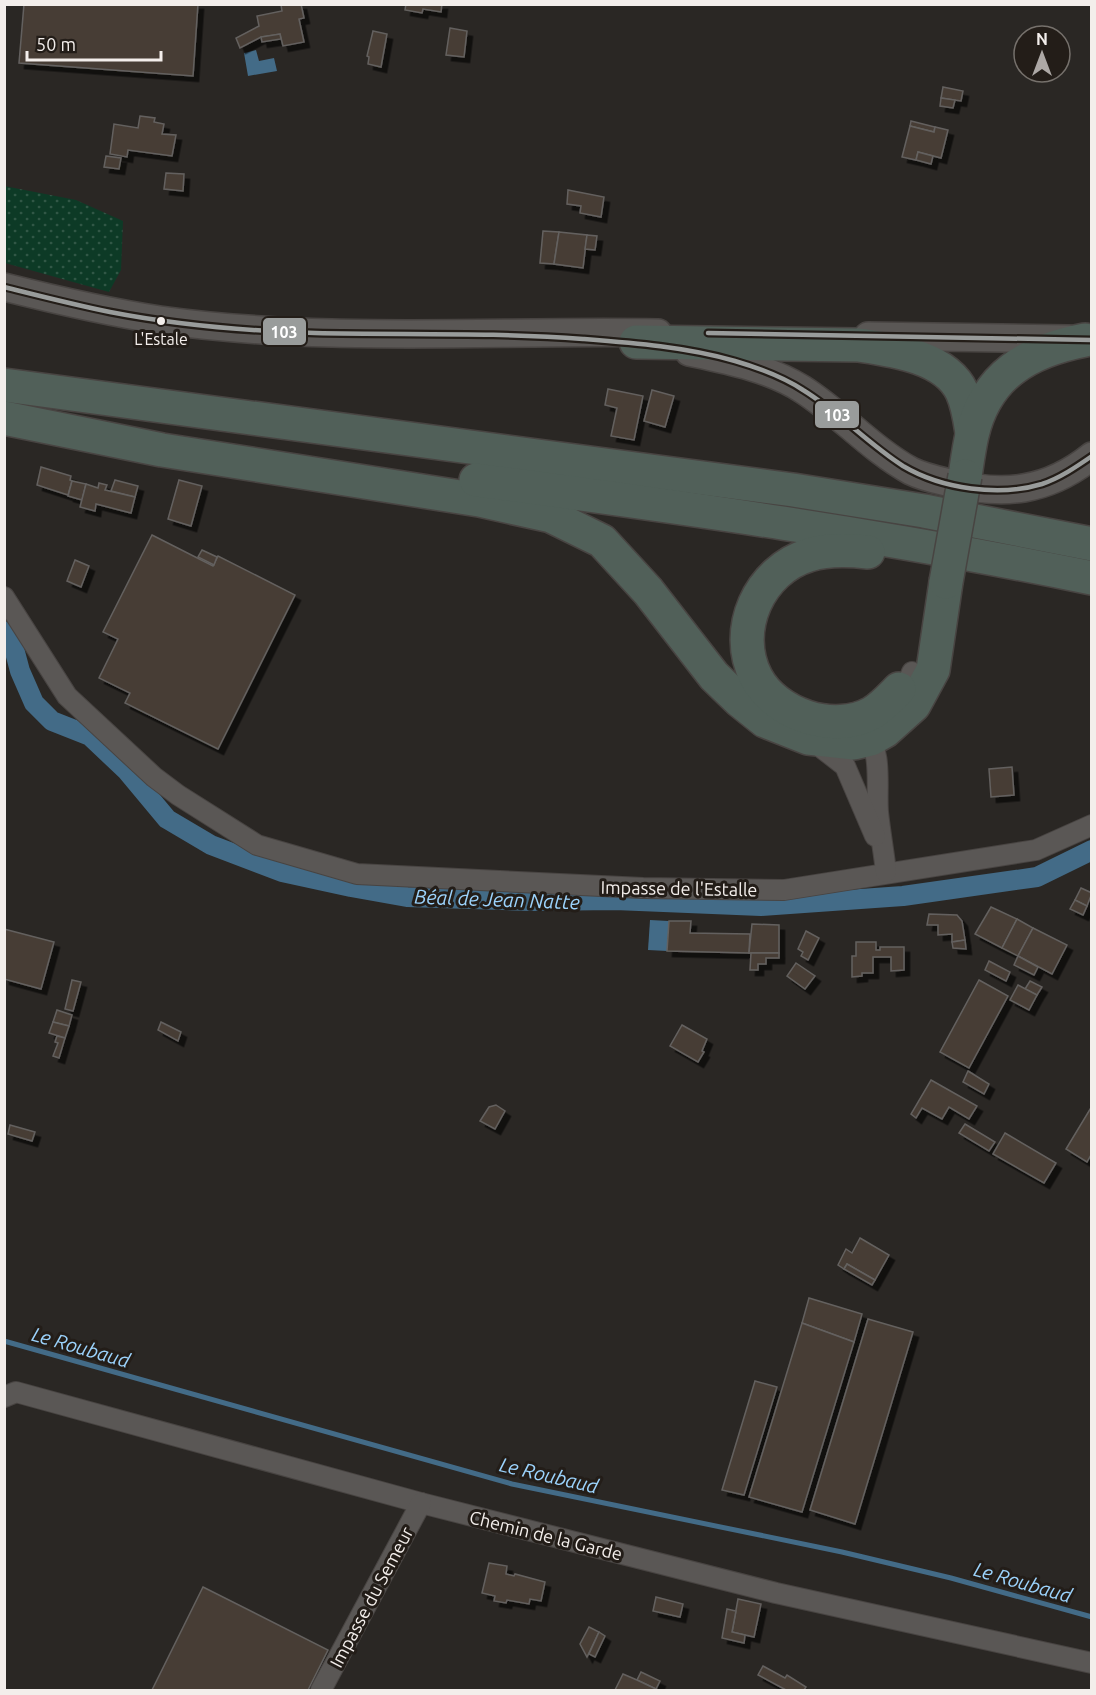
<svg xmlns="http://www.w3.org/2000/svg" width="1096" height="1695" font-family="Ubuntu,sans-serif">
<style>
.grass{fill:url(#grass-dots)}
.water{fill:#436b87}
.lines{fill:none;stroke-linecap:round;stroke-linejoin:round}
.stream{stroke:#436b87;stroke-width:5}
.canal{stroke:#436b87;stroke-width:20}
.building{fill:#473e36;stroke:#64615f;stroke-width:1.5;filter:url(#shadow)}
.street-casing{stroke:#484442;stroke-width:22}
.secondary-casing{stroke:#484442;stroke-width:30}
.highway-casing{stroke:#484442;stroke-width:36}
.street{stroke:#5a5755;stroke-width:20}
.secondary{stroke:#5a5755;stroke-width:27}
.highway{stroke:#516059;stroke-width:33}
.highway-bridge-casing{stroke:#484442;stroke-width:36;stroke-linecap:butt}
.highway-bridge{stroke:#516059;stroke-width:33}
.bus-1-casing{stroke:#231d18;stroke-width:9}
.bus-1{stroke:#999c9b;stroke-width:4.5}
.bus-dot{fill:#f3eeeb;stroke:#231d18;stroke-width:2}
.labels{text-anchor:middle;dominant-baseline:central;stroke-width:6;stroke-linejoin:round;paint-order:stroke}
.bus-label{font-size:16px;fill:#f3eeeb;stroke:#231d18}
.street-label{font-size:18px;fill:#f3eeeb;stroke:#231d18}
.water-label{font-size:20px;font-style:italic;fill:#9bd2fb;stroke:#231d18}
.line-badge{stroke:#231d18;stroke-width:2}
.badge-label{font-size:16px;text-anchor:middle;font-weight:bold;fill:#fff}
</style>
<defs>
<pattern id="grass-dots" width="8" height="8" patternUnits="userSpaceOnUse" patternTransform="scale(1.5)"><rect width="8" height="8" fill="#0d3a26"/><path d="M2 2h.1M6 6h.1" fill="none" stroke="#315746" stroke-width="1.8" stroke-linecap="round"/></pattern>
<filter id="shadow"><feDropShadow dx="5.5" dy="5.5" stdDeviation="0" flood-color="#0009"/></filter>
</defs>
<rect width="100%" height="100%" fill="#2a2724"/>
<path class="grass" d="M 4,186 L 76,200 L 123,221 L 121,270 L 109,292 L 5,263 Z"/>
<g class="water">
<path d="M 256,50 L 259,61 L 274,58 L 277,71 L 248,76 L 244,53 Z"/>
<path d="M 650,920 L 669,921 L 667,951 L 648,950 Z"/>
</g>
<g class="lines">
<path class="stream" d="M 4,1341 L 512,1484 L 842,1552 L 951,1578 L 1092,1617"/>
<path class="canal" d="M 4,631 L 12,641 L 20,671 L 34,703 L 52,721 L 90,736 L 127,771 L 167,819 L 211,845 L 282,872 L 351,887 L 407,897 L 531,901 L 615,900 L 761,906 L 903,896 L 1037,877 L 1092,850"/>
</g>
<g class="building">
<path d="M 24,4 L 198,4 L 193,76 L 19,63 Z"/>
<path d="M 301,4 L 304,18 L 299,19 L 304,42 L 283,46 L 280,34 L 261,37 L 240,48 L 236,38 L 259,26 L 257,16 L 282,11 L 281,5 Z"/>
<path d="M 406,4 L 442,4 L 441,12 L 423,9 L 422,13 L 405,10 Z"/>
<path d="M 450,28 L 467,31 L 464,57 L 446,55 Z"/>
<path d="M 373,31 L 387,34 L 381,67 L 368,64 L 369,57 L 367,56 Z"/>
<path d="M 280,34 L 281,39 L 262,42 L 261,37 Z"/>
<path d="M 943,87 L 963,91 L 961,101 L 941,98 Z"/>
<path d="M 941,98 L 955,100 L 953,108 L 940,106 Z"/>
<path d="M 140,116 L 155,118 L 154,122 L 164,124 L 162,134 L 176,135 L 172,156 L 128,150 L 127,157 L 110,154 L 114,124 L 138,128 Z"/>
<path d="M 911,121 L 935,127 L 934,132 L 910,126 Z"/>
<path d="M 910,126 L 934,132 L 935,127 L 948,130 L 941,158 L 918,152 L 916,160 L 902,157 Z"/>
<path d="M 918,152 L 933,156 L 931,164 L 916,160 Z"/>
<path d="M 106,156 L 121,158 L 119,169 L 104,167 Z"/>
<path d="M 166,173 L 184,174 L 183,191 L 164,189 Z"/>
<path d="M 568,190 L 604,197 L 601,217 L 580,213 L 581,206 L 567,204 Z"/>
<path d="M 543,231 L 559,232 L 554,264 L 540,263 Z"/>
<path d="M 559,232 L 587,235 L 583,268 L 554,264 Z"/>
<path d="M 587,235 L 597,236 L 595,250 L 585,249 Z"/>
<path d="M 608,389 L 643,396 L 634,440 L 611,436 L 617,408 L 605,405 Z"/>
<path d="M 652,390 L 674,396 L 665,427 L 644,421 Z"/>
<path d="M 41,467 L 71,476 L 70,480 L 72,481 L 68,495 L 37,485 Z"/>
<path d="M 115,480 L 138,486 L 135,497 L 111,491 Z"/>
<path d="M 179,480 L 202,486 L 191,526 L 168,519 Z"/>
<path d="M 72,481 L 86,484 L 82,500 L 68,496 Z"/>
<path d="M 99,483 L 107,485 L 105,490 L 135,497 L 131,513 L 96,504 L 95,511 L 80,507 L 86,484 L 98,488 Z"/>
<path d="M 152,535 L 213,566 L 218,556 L 295,595 L 218,749 L 125,703 L 130,693 L 99,678 L 118,639 L 103,632 Z"/>
<path d="M 202,550 L 217,557 L 214,565 L 198,557 Z"/>
<path d="M 75,560 L 89,566 L 81,587 L 67,581 Z"/>
<path d="M 1012,767 L 1014,795 L 991,797 L 989,769 Z"/>
<path d="M 1081,888 L 1092,893 L 1087,906 L 1075,900 Z"/>
<path d="M 1075,900 L 1087,906 L 1083,915 L 1070,909 Z"/>
<path d="M 991,907 L 1017,919 L 1002,948 L 975,934 Z"/>
<path d="M 929,914 L 957,915 L 962,921 L 965,940 L 952,942 L 952,934 L 938,935 L 938,925 L 927,925 Z"/>
<path d="M 1017,919 L 1033,928 L 1018,956 L 1002,948 Z"/>
<path d="M 669,921 L 691,921 L 690,933 L 750,934 L 749,953 L 667,951 Z"/>
<path d="M 752,924 L 779,925 L 779,953 L 749,953 Z"/>
<path d="M 1033,928 L 1067,945 L 1052,974 L 1018,956 Z"/>
<path d="M 4,929 L 54,942 L 41,989 L 4,979 Z"/>
<path d="M 806,931 L 819,938 L 808,960 L 801,956 L 803,952 L 798,949 Z"/>
<path d="M 965,940 L 966,949 L 953,948 L 952,942 Z"/>
<path d="M 856,942 L 876,942 L 876,950 L 880,950 L 880,947 L 904,947 L 904,970 L 891,971 L 891,957 L 873,957 L 873,973 L 862,973 L 862,976 L 852,977 L 852,956 L 856,956 Z"/>
<path d="M 751,953 L 779,953 L 779,958 L 766,958 L 766,964 L 758,964 L 758,970 L 750,970 Z"/>
<path d="M 1018,956 L 1038,967 L 1034,975 L 1014,965 Z"/>
<path d="M 989,961 L 1010,972 L 1006,981 L 985,970 Z"/>
<path d="M 796,963 L 815,976 L 805,989 L 787,976 Z"/>
<path d="M 72,980 L 81,982 L 73,1011 L 65,1009 Z"/>
<path d="M 979,980 L 1008,996 L 969,1068 L 940,1052 Z"/>
<path d="M 1030,981 L 1042,987 L 1037,995 L 1025,989 Z"/>
<path d="M 1018,985 L 1037,995 L 1029,1010 L 1010,1000 Z"/>
<path d="M 57,1010 L 72,1015 L 69,1026 L 53,1022 Z"/>
<path d="M 53,1022 L 69,1026 L 65,1038 L 49,1033 Z"/>
<path d="M 161,1022 L 181,1032 L 178,1041 L 158,1030 Z"/>
<path d="M 682,1025 L 707,1039 L 702,1051 L 704,1052 L 698,1062 L 670,1046 Z"/>
<path d="M 57,1036 L 65,1038 L 59,1058 L 53,1056 L 58,1043 L 55,1042 Z"/>
<path d="M 968,1071 L 989,1084 L 984,1094 L 963,1082 Z"/>
<path d="M 931,1080 L 977,1106 L 969,1119 L 949,1107 L 942,1119 L 922,1108 L 916,1118 L 911,1114 Z"/>
<path d="M 496,1105 L 505,1111 L 495,1129 L 480,1121 L 489,1107 Z"/>
<path d="M 1092,1106 L 1092,1153 L 1087,1162 L 1066,1149 Z"/>
<path d="M 965,1124 L 995,1142 L 989,1151 L 959,1133 Z"/>
<path d="M 10,1125 L 35,1132 L 32,1141 L 8,1134 Z"/>
<path d="M 1005,1133 L 1056,1163 L 1044,1183 L 993,1154 Z"/>
<path d="M 860,1238 L 889,1255 L 875,1280 L 847,1264 L 844,1269 L 838,1265 L 846,1249 L 852,1253 Z"/>
<path d="M 847,1264 L 875,1280 L 872,1285 L 844,1269 Z"/>
<path d="M 809,1298 L 862,1314 L 854,1342 L 802,1323 Z"/>
<path d="M 868,1319 L 913,1332 L 855,1524 L 810,1510 Z"/>
<path d="M 802,1323 L 854,1342 L 802,1512 L 749,1497 Z"/>
<path d="M 755,1381 L 777,1387 L 744,1495 L 722,1490 Z"/>
<path d="M 489,1563 L 507,1566 L 506,1574 L 514,1576 L 515,1574 L 545,1582 L 541,1601 L 530,1599 L 529,1604 L 507,1600 L 506,1603 L 494,1601 L 495,1596 L 482,1593 Z"/>
<path d="M 203,1587 L 328,1650 L 308,1690 L 152,1690 Z"/>
<path d="M 656,1597 L 683,1604 L 680,1617 L 653,1611 Z"/>
<path d="M 738,1599 L 761,1604 L 754,1637 L 732,1632 Z"/>
<path d="M 727,1609 L 736,1611 L 732,1632 L 745,1635 L 744,1643 L 722,1638 Z"/>
<path d="M 589,1627 L 599,1632 L 587,1657 L 580,1644 Z"/>
<path d="M 599,1632 L 605,1636 L 595,1657 L 589,1654 Z"/>
<path d="M 763,1666 L 785,1678 L 787,1675 L 806,1687 L 804,1690 L 786,1690 L 758,1675 Z"/>
<path d="M 641,1672 L 660,1681 L 656,1689 L 637,1680 Z"/>
<path d="M 623,1674 L 637,1680 L 658,1690 L 615,1690 Z"/>
</g>
<g class="lines">
<defs>
<g id="street">
<path d="M 4,597 L 67,696 L 154,777 L 178,795 L 257,845 L 357,874 L 643,888 L 784,890 L 1036,850 L 1092,825"/>
<path d="M 901,701 L 912,672"/>
<path d="M 865,731 C 883,752 876,787 878,812 C 880,832 884,853 886,872"/>
<path d="M 814,742 L 845,766 L 875,836"/>
<path d="M 4,1397 L 16,1392 L 421,1503 L 776,1593 L 1092,1663"/>
<path d="M 321,1690 L 421,1503"/>
</g>
<g id="secondary">
<path d="M 4,287 C 56,300 107,312 160,320 C 325,343 492,330 658,333"/>
<path d="M 868,336 L 1069,339"/>
<path d="M 689,352 C 727,360 769,368 802,389 C 840,413 871,449 911,471 C 923,477 937,480 950,483 C 1004,496 1047,492 1092,456"/>
</g>
<g id="highway">
<path d="M 636,342 L 859,345 C 893,350 946,357 962,392 C 968,405 970,420 972,433"/>
<path d="M 4,385 L 793,490 L 924,511 L 1092,544"/>
<path d="M 4,418 L 162,450 L 479,500 L 551,516 L 602,541 L 648,591 L 714,676 L 740,701 L 765,721 L 808,738 L 854,743 L 871,739 L 885,731 L 914,705 L 933,670 L 946,582"/>
<path d="M 965,476 C 967,463 969,448 972,435 C 986,375 1028,351 1085,340"/>
<path d="M 476,480 C 682,507 888,536 1092,578"/>
<path d="M 868,552 C 849,550 827,549 809,555 C 759,570 732,630 756,677 C 776,715 834,734 872,713 C 882,707 891,697 899,689"/>
</g>
</defs>
<use href="#street" class="street-casing"/>
<use href="#secondary" class="secondary-casing"/>
<use href="#highway" class="highway-casing"/>
<use href="#street" class="street"/>
<use href="#secondary" class="secondary"/>
<use href="#highway" class="highway"/>
<defs>
<path id="highway-bridge" d="M 946,582 L 965,476"/>
</defs>
<use href="#highway-bridge" class="highway-bridge-casing"/>
<use href="#highway-bridge" class="highway-bridge"/>
<defs>
<g id="bus-1">
<path d="M 4,287 C 40,296 75,305 110,312 C 177,325 246,331 315,333 C 404,335 493,332 583,339 C 634,343 686,347 735,361 C 759,368 783,377 803,390 C 839,412 868,444 903,466 C 942,489 999,497 1042,484 C 1060,478 1076,467 1092,456"/>
<path d="M 708,333 L 1092,340"/>
</g>
</defs>
<use href="#bus-1" class="bus-1-casing"/>
<use href="#bus-1" class="bus-1"/>
</g>
<circle class="bus-dot" cx="161" cy="321" r="5"/>
<g class="labels">
<g class="bus-label">
<text x="161" y="339">L'Estale</text>
</g>
<g class="street-label">
<text transform="translate(679 888) rotate(1)">Impasse de l'Estalle</text>
<text transform="translate(546 1535) rotate(14)">Chemin de la Garde</text>
<text transform="translate(371 1597) rotate(-62)">Impasse du Semeur</text>
</g>
<g class="water-label">
<text transform="translate(497 899) rotate(2)">Béal de Jean Natte</text>
<text transform="translate(81 1347) rotate(16)">Le Roubaud</text>
<text transform="translate(549 1475) rotate(13)">Le Roubaud</text>
<text transform="translate(1023 1582) rotate(16)">Le Roubaud</text>
</g>
</g>
<g class="line-badge">
<rect x="262" y="317" width="45" height="29" rx="6" fill="#999c9b"/>
<rect x="814" y="400" width="46" height="29" rx="6" fill="#999c9b"/>
</g>
<g class="badge-label">
<text x="284" y="338">103</text>
<text x="837" y="421">103</text>
</g>
<rect width="1096" height="1695" fill="none" stroke="#f3eeeb" stroke-width="12"/>
<g transform="translate(1042 54)"><circle r="28" fill="#231d18" stroke="#76716c" stroke-width="1.5"/>
<path d="M0-4.5L10 22L0 15L-10 22Z" fill="#ada8a5"/>
<text y="-9" font-size="16" font-weight="bold" text-anchor="middle" fill="#f3eeeb">N</text>
</g>
<path d="M27 51v9h134v-9" fill="none" stroke="#f3eeeb" stroke-width="3"/>
<text x="36" y="51" font-size="18" fill="#f3eeeb" stroke="#231d18" stroke-width="4.5" paint-order="stroke">50 m</text>
</svg>
